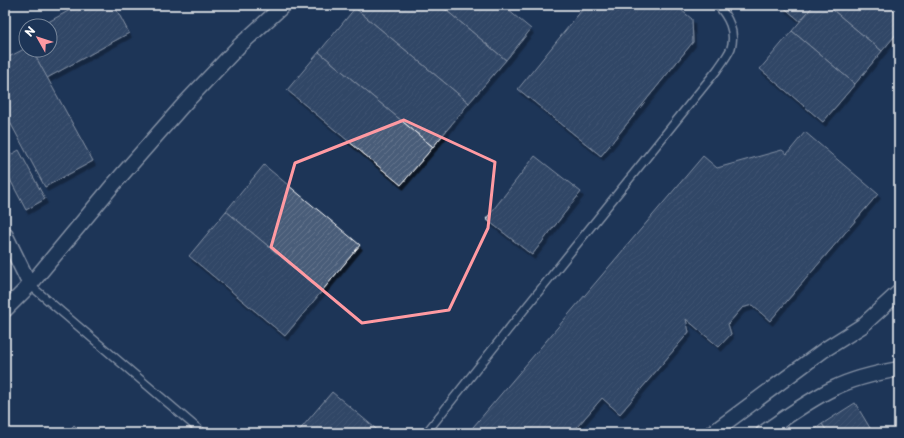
<svg xmlns="http://www.w3.org/2000/svg" width="904" height="438" font-family="'Playpen Sans',sans-serif">
<style>
.building{fill:url(#building-hatch);stroke:#fff;filter:url(#shadow)}
.lines{fill:none;stroke-linecap:round;stroke-linejoin:round}
.lane-casing{stroke:#fff;stroke-width:10}
.street-casing{stroke:#fff;stroke-width:17}
.lane{stroke:#1d3557;stroke-width:7}
.street{stroke:#1d3557;stroke-width:14}
.marked{fill:none;stroke:#ff9aa2;stroke-width:3;stroke-linejoin:round}
</style>
<defs>
<pattern id="building-hatch" width="6" height="6" patternUnits="userSpaceOnUse"><rect width="6" height="6" fill="#4a5d79"/><path d="M-1 1l2-2M0 6l6-6M5 7l2-2" fill="none" stroke="#65758d"/></pattern>
<filter id="shadow"><feDropShadow dx="2.5" dy="4.5" stdDeviation="0" flood-color="#0009"/></filter>
</defs>
<rect width="100%" height="100%" fill="#1d3557"/>
<filter id="ink" filterUnits="userSpaceOnUse"><feTurbulence type="fractalNoise" baseFrequency=".025" numOctaves="2"/><feDisplacementMap in="SourceGraphic" scale="8" xChannelSelector="R" yChannelSelector="G"/><feConvolveMatrix kernelMatrix="1 2 1 2 8 2 1 2 1" color-interpolation-filters="sRGB"/></filter>
<g filter="url(#ink)">
<g class="building">
<path d="M 79,5 L 114,5 L 129,33 L 47,78 L 32,50 L 50,50 L 50,26 L 41,26 Z"/>
<path d="M 358,5 L 440,5 L 506,60 L 469,103 L 355,8 Z"/>
<path d="M 440,5 L 502,5 L 531,29 L 506,60 Z"/>
<path d="M 586,5 L 675,5 L 692,19 L 693,42 L 601,156 L 518,89 Z"/>
<path d="M 781,5 L 814,5 L 800,21 Z"/>
<path d="M 814,5 L 827,5 L 882,51 L 855,84 L 792,31 Z"/>
<path d="M 827,5 L 899,5 L 899,31 L 882,51 Z"/>
<path d="M 355,8 L 469,103 L 433,147 L 319,52 Z"/>
<path d="M 792,31 L 855,84 L 823,122 L 760,69 Z"/>
<path d="M 26,48 L 26,50 L 32,50 L 93,161 L 45,187 L 5,113 L 5,59 Z"/>
<path d="M 319,52 L 433,147 L 401,185 L 287,90 Z"/>
<path d="M 805,132 L 878,194 L 770,321 L 752,305 L 742,308 L 728,324 L 731,334 L 719,347 L 686,319 L 689,332 L 620,414 L 602,398 L 572,433 L 468,433 L 703,156 L 717,168 L 782,150 L 787,154 Z"/>
<path d="M 19,150 L 45,199 L 26,210 L 5,170 L 5,158 Z"/>
<path d="M 535,156 L 581,192 L 532,255 L 486,219 Z"/>
<path d="M 264,165 L 360,245 L 322,291 L 226,211 Z"/>
<path d="M 226,211 L 322,291 L 285,336 L 189,256 Z"/>
<path d="M 332,392 L 381,433 L 297,433 Z"/>
<path d="M 855,403 L 873,433 L 828,433 L 822,424 Z"/>
<path d="M 822,424 L 828,433 L 810,433 Z"/>
<path d="M 74,425 L 83,433 L 67,433 Z"/>
</g>
<g class="lines">
<defs>
<g id="lane">
<path d="M 30,285 L 203,433"/>
<path d="M 426,433 L 507,331 L 717,70 C 722,63 728,55 731,48 C 736,32 728,16 717,5"/>
</g>
<g id="street">
<path d="M 5,234 L 30,285"/>
<path d="M 5,310 L 30,285 L 113,185 L 185,103 L 239,46 L 284,5"/>
<path d="M 712,433 L 824,350 L 862,326 L 899,292"/>
<path d="M 763,433 C 786,417 809,400 834,388 C 854,378 877,373 899,369"/>
</g>
</defs>
<use href="#lane" class="lane-casing"/>
<use href="#street" class="street-casing"/>
<use href="#lane" class="lane"/>
<use href="#street" class="street"/>
</g>
</g>
<path d="M0 0H904V438H0ZM 404,120 L 495,162 L 488,228 L 449,310 L 362,323 L 271,247 L 295,163 Z" fill="#1d3557" fill-opacity=".55" fill-rule="evenodd"/>
<path class="marked" d="M 404,120 L 495,162 L 488,228 L 449,310 L 362,323 L 271,247 L 295,163 Z"/>
<rect width="904" height="438" fill="none" stroke="#1d3557" stroke-width="20"/>
<rect x="10" y="10" width="884" height="418" fill="none" stroke="#fff" stroke-width="1.5" filter="url(#ink)"/>
<g transform="translate(38 38) rotate(309)"><circle r="19" fill="#1d3557" stroke="#77869a"/>
<path d="M0-3L7 15L0 10L-7 15Z" fill="#ff9aa2"/>
<text y="-6" font-size="11" font-weight="bold" text-anchor="middle" fill="#ffffff">N</text>
</g>
</svg>
